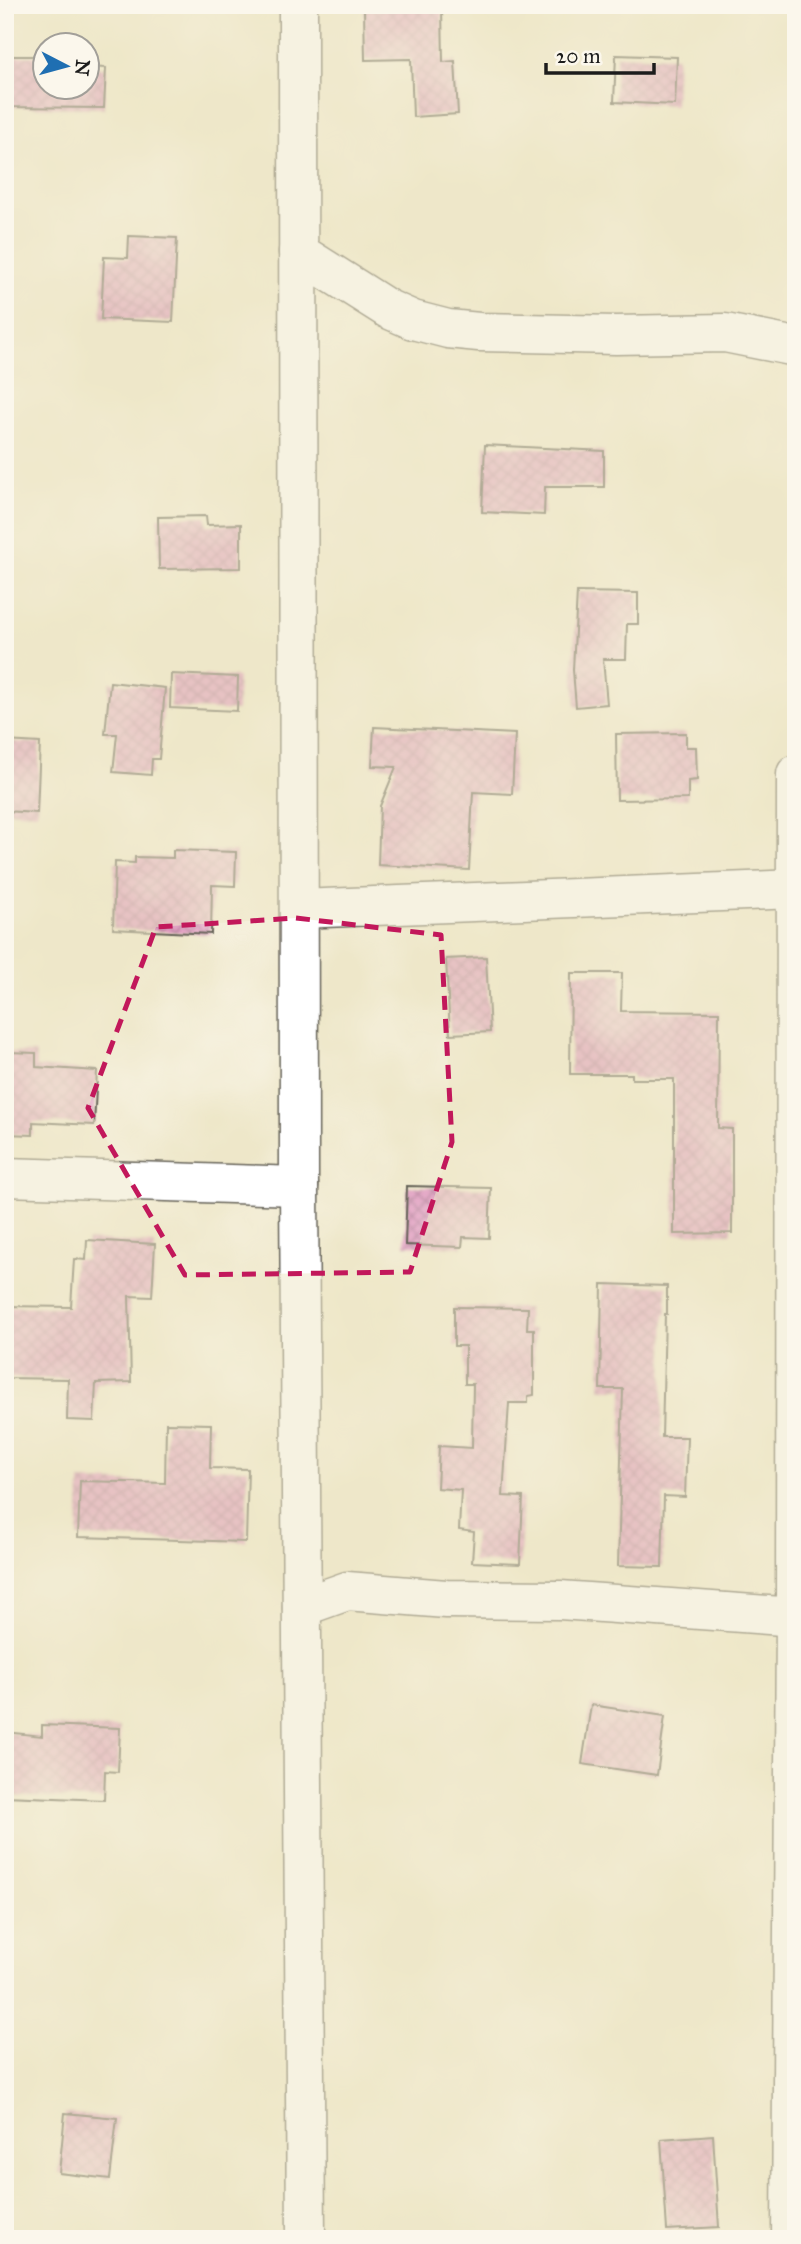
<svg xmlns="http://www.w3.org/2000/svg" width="801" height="2244" font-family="'IM FELL Great Primer',serif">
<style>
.building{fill:url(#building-cross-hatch)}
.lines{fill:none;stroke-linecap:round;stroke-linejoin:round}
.minor-casing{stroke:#666359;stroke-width:41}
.minor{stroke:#fff;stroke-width:38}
.marked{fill:none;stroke:#c2185b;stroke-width:5;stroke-dasharray:14 9;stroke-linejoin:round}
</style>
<defs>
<pattern id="building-cross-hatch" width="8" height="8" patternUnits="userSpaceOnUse" patternTransform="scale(1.75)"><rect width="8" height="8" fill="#de95bd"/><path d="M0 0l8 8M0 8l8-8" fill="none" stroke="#b37999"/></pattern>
</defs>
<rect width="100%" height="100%" fill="#fbf7ec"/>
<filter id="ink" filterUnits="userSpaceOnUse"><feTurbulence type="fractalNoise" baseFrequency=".0143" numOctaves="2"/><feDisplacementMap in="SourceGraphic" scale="14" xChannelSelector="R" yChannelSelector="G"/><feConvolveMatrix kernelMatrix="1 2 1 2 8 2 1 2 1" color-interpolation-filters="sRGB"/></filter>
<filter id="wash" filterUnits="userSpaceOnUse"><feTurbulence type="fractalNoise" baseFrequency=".00686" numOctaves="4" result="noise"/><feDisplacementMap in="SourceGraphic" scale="28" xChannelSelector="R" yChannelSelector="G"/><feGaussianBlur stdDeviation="1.57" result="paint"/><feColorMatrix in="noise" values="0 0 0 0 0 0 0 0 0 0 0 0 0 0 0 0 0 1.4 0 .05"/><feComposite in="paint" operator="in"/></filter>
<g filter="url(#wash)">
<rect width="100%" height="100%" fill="#eee7c9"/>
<g id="blocks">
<g class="building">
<path d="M 442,8 L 443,62 L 455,61 L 458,114 L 413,117 L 411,59 L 365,60 L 364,9 Z"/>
<path d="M 616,55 L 677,57 L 675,105 L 614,102 Z"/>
<path d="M 5,56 L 36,56 L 36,64 L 46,64 L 46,88 L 88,88 L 88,67 L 106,68 L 104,108 L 5,107 Z"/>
<path d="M 129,236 L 177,238 L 173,322 L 101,319 L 104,257 L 128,258 Z"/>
<path d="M 485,445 L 604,451 L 604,487 L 545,487 L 544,515 L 482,512 Z"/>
<path d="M 206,516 L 207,525 L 241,524 L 241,568 L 159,569 L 158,517 Z"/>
<path d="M 577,592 L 638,593 L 638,624 L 627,624 L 626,659 L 603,659 L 607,704 L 576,707 L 573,670 Z"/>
<path d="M 171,674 L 238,677 L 237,711 L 170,708 Z"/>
<path d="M 110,682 L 165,688 L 159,759 L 152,759 L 151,775 L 113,772 L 117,734 L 105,734 Z"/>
<path d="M 374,727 L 515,734 L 512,794 L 473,792 L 469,870 L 378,865 L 380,806 L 396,767 L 372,766 Z"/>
<path d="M 686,733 L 686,747 L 696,747 L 697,780 L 688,781 L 688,799 L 617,800 L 616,734 Z"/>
<path d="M 5,741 L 40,743 L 37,813 L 5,811 Z"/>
<path d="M 173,850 L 236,852 L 235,886 L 212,885 L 211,934 L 113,929 L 115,862 L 135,863 L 135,857 L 173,858 Z"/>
<path d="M 486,957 L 490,1032 L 450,1034 L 446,959 Z"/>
<path d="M 571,973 L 622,973 L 621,1011 L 719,1012 L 718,1128 L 732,1129 L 732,1233 L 674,1234 L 674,1079 L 632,1079 L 632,1074 L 570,1074 Z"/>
<path d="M 7,1052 L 36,1053 L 36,1067 L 97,1071 L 94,1125 L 33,1122 L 33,1135 L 5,1134 Z"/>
<path d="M 407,1186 L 491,1188 L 489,1238 L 463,1237 L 462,1247 L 405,1245 Z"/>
<path d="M 87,1240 L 155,1244 L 152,1297 L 129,1296 L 131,1382 L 96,1383 L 94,1421 L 67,1420 L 68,1379 L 5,1378 L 5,1306 L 71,1307 L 74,1259 L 86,1260 Z"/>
<path d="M 602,1284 L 667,1286 L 667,1314 L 665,1314 L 662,1437 L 687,1437 L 685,1497 L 664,1496 L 662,1567 L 618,1566 L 623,1389 L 600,1389 Z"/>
<path d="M 454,1307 L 528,1308 L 527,1329 L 534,1329 L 534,1395 L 528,1396 L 528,1403 L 509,1403 L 503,1496 L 523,1497 L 520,1564 L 472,1562 L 474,1532 L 459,1530 L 461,1490 L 437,1488 L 439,1446 L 472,1448 L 473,1384 L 465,1384 L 465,1346 L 454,1346 Z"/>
<path d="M 166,1423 L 211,1424 L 210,1468 L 248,1469 L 246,1542 L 78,1537 L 80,1481 L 165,1483 Z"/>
<path d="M 591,1705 L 665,1716 L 657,1775 L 582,1764 Z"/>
<path d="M 42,1725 L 120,1728 L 118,1772 L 105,1771 L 104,1800 L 5,1796 L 5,1732 L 42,1736 Z"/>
<path d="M 65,2113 L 117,2118 L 110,2179 L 59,2173 Z"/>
<path d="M 713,2135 L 719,2227 L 667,2230 L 661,2139 Z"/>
</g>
</g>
</g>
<g filter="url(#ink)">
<use href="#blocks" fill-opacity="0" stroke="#666359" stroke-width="2"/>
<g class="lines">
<defs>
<g id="minor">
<path d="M 298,5 L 299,1186 L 306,2239"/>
<path d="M 298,252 L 388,309 L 413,320 L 448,329 L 479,332 L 616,335 L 725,333 L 796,347"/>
<path d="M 299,909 L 795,889"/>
<path d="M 5,1177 L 299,1186"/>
<path d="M 302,1607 L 347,1591 L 446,1599 L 560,1600 L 796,1617"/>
<path d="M 791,2239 L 795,1617 L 796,774"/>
</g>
</defs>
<use href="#minor" class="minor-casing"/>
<use href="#minor" class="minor"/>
</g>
</g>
<path d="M0 0H801V2244H0ZM 296,918 L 441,935 L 452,1142 L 410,1272 L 185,1275 L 88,1108 L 156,927 Z" fill="#eee7c9" fill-opacity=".55" fill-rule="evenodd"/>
<path class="marked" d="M 296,918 L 441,935 L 452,1142 L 410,1272 L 185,1275 L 88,1108 L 156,927 Z"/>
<rect width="801" height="2244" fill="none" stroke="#fbf7ec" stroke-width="28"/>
<g transform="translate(66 66) rotate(96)"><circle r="33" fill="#fbf7ec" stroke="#a29f99" stroke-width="2"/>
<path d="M0-5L12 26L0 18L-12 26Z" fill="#1f6fb2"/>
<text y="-10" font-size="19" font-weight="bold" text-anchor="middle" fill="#1c1c1c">N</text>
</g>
<path d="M546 63v10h108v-10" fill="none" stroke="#1c1c1c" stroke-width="3.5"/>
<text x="556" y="63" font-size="21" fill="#1c1c1c" stroke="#fbf7ec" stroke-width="5" paint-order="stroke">20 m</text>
</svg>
